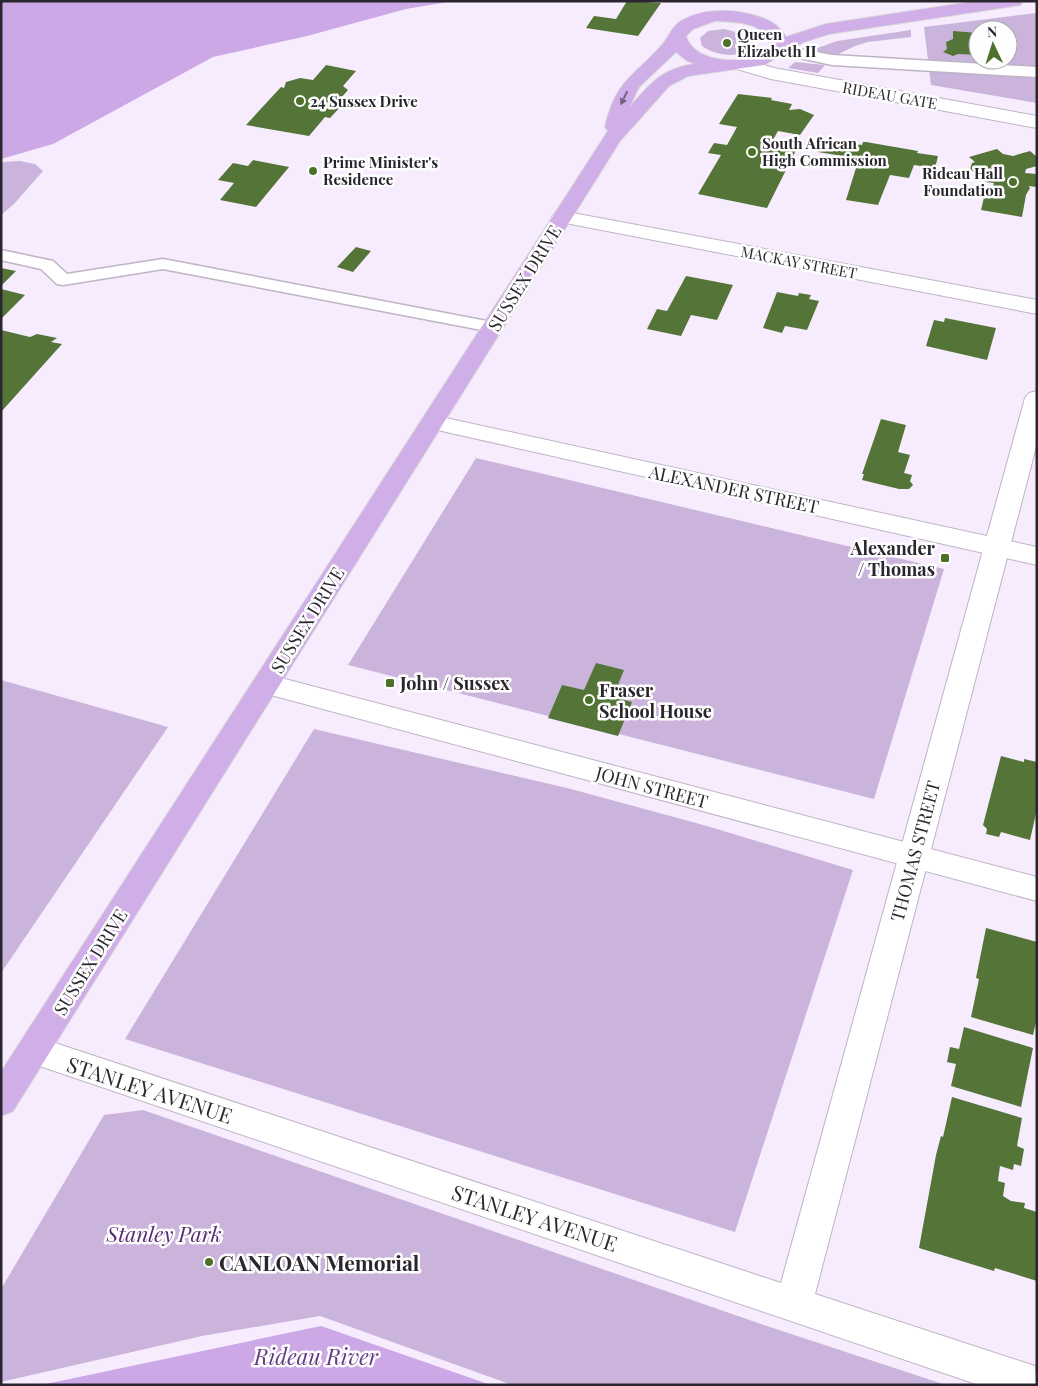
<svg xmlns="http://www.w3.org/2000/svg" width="1038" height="1386" font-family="'Playfair Display',serif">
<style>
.green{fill:#cbb4dc;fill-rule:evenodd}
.water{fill:#cca8e7}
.building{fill:#557438}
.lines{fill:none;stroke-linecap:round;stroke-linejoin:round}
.lane-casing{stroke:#beb4c5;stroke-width:3}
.street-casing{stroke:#beb4c5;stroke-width:2}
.secondary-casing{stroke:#beb4c5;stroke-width:2}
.primary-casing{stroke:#d9d8d9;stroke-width:2}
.lane{fill:#fff;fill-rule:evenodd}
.street{fill:#fff;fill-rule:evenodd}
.secondary{fill:#fff;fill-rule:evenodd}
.primary{fill:#d0aee8;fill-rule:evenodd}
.oneway{fill:#756381}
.poi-dot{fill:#4d712a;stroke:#fefefe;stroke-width:2}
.labels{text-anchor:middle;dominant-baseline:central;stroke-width:5;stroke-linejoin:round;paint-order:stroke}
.far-poi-label{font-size:15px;font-weight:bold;fill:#2a262d;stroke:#fefefe;text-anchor:start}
.far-street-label{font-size:15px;fill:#2a262d;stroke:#fefefe}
.street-label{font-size:18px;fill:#2a262d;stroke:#fefefe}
.poi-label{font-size:18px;font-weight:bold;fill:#2a262d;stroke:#fefefe;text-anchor:start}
.near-street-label{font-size:21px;fill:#2a262d;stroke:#fefefe}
.near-park-label{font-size:21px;font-style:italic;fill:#572a73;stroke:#fefefe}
.near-poi-label{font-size:21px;font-weight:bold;fill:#2a262d;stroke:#fefefe;text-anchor:start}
.near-water-label{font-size:22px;font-style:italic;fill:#663983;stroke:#fefefe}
</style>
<rect width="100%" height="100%" fill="#f6ecfe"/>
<g class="green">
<path d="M 1037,13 L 1037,103 L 931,85 L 924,27 ZM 978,30 L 1008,30 L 1008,60 L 978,60 Z"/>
<path d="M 724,29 L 748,35 L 754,43 C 746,61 715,56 702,46 L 700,38 L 708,31 Z"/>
<path d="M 911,30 L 911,37 L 868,42 L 855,46 L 835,56 L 809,51 L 837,41 Z"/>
<path d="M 795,62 L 825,65 L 818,73 L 788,68 Z"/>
<path d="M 20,161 L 35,164 L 43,171 L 14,204 L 1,215 L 1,162 Z"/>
<path d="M 476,458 L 944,569 L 874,799 L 348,665 Z"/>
<path d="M 1,680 L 168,727 L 1,973 Z"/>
<path d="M 314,729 L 571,789 L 707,826 L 853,870 L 735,1232 L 125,1039 Z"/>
<path d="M 143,1110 L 764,1325 L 946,1385 L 512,1385 L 320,1316 L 202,1336 L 1,1382 L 1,1289 L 104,1115 Z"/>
</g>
<g class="water">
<path d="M 1,1 L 453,1 L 406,9 L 307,36 L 213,57 L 53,144 L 1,159 Z"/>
<path d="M 321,1326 L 491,1385 L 41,1385 Z"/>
</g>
<g class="building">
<path d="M 627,1 L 661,3 L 638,36 L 586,28 L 594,16 L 616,19 Z"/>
<path d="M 953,31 L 978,33 L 978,44 L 975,45 L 978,55 L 958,54 L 953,56 L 943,52 L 947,49 L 946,42 L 953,39 Z"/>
<path d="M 326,65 L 356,71 L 343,86 L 348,90 L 341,98 L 330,102 L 343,104 L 330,118 L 325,117 L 309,136 L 246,125 L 281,87 L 284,88 L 286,82 L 300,78 L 313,80 Z"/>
<path d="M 738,94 L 772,98 L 771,100 L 792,104 L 789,110 L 800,109 L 814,115 L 800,135 L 778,131 L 770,145 L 796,150 L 767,208 L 698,194 L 721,155 L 708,153 L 714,143 L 727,145 L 737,127 L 719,124 Z"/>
<path d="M 830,140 L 862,145 L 863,142 L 866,142 L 918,151 L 917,153 L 938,156 L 935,168 L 914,165 L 909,178 L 890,175 L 878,205 L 846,200 L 856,168 L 853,168 L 854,165 L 848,164 L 849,157 L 818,152 L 822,142 L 829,143 Z"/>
<path d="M 997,149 L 1003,154 L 1013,156 L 1030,151 L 1037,157 L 1037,166 L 1026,169 L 1025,173 L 1037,174 L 1037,187 L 1029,186 L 1030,188 L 1026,195 L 1022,217 L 981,210 L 986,189 L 992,190 L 994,183 L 986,182 L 970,169 L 972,163 L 975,162 L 969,157 Z"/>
<path d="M 253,160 L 289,167 L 256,207 L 220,200 L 234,183 L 218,180 L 233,163 L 248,166 Z"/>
<path d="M 356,247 L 371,251 L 353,272 L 337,267 Z"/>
<path d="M 1,268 L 16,271 L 1,286 Z"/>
<path d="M 686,276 L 733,285 L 717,320 L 691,315 L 681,336 L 647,329 L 657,309 L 667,311 Z"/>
<path d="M 1,289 L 25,295 L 1,319 Z"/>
<path d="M 777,292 L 798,296 L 799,293 L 811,295 L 809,299 L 819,301 L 807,330 L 785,326 L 782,333 L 763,328 Z"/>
<path d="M 945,318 L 996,328 L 987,360 L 926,346 L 934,320 L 944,322 Z"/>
<path d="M 1,330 L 30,337 L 37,334 L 57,338 L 51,342 L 62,344 L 1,412 Z"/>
<path d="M 881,419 L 906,425 L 898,452 L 910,455 L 904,473 L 912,475 L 910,481 L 913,485 L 909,489 L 899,489 L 862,480 L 864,474 L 862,474 Z"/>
<path d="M 596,663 L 624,670 L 613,697 L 632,702 L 618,736 L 548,718 L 562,685 L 584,690 Z"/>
<path d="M 1001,756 L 1024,762 L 1024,759 L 1037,762 L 1037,809 L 1030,840 L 1001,832 L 999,837 L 986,834 L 987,829 L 983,825 Z"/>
<path d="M 986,928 L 1037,942 L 1037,1018 L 1033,1035 L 971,1017 L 979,979 L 976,978 Z"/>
<path d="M 964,1027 L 1033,1048 L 1021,1107 L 951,1086 L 956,1064 L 947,1062 L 950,1047 L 959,1049 Z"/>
<path d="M 952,1097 L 1022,1118 L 1017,1146 L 1024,1149 L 1021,1166 L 1014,1164 L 1013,1170 L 1000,1166 L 998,1181 L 1005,1183 L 1003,1196 L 1011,1201 L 1025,1203 L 1024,1208 L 1037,1212 L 1037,1281 L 995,1268 L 994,1271 L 919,1248 L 936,1155 L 941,1136 L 943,1137 Z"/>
</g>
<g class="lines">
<defs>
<g id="lane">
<path d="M 778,45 L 832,55 L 1037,67 L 1037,77 L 832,65 L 773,52 L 771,49 L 773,46 Z"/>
<path d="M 1,250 L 53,261 L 67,274 L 163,259 L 492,322 L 498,323 L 501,327 L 498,331 L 492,332 L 163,269 L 63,285 L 57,284 L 41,269 L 1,260 Z"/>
</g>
<g id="street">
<path d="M 744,59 L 774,68 L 1037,116 L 1037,128 L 771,79 L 737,69 L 735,65 L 737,61 Z"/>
<path d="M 562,211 L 1037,300 L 1037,314 L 555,221 L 552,217 L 555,213 Z"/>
<path d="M 1037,391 L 1037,443 L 815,1294 L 1035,1366 L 1037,1385 L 979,1385 L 22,1060 L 18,1050 L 22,1040 L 34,1036 L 781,1283 L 1025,398 L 1029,393 Z"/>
</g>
<g id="secondary">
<path d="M 432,415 L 1037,547 L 1037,565 L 424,427 L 420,422 L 424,417 Z"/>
<path d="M 266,674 L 1037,877 L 1037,901 L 256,691 L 252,684 L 256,677 Z"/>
</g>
<path id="primary" d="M 977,1 L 1023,1 L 1020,5 L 1014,6 L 829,34 L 804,42 L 764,65 L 688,76 L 669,86 L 620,141 L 13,1111 L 1,1116 L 1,1072 L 608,131 L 605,127 C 616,79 634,77 663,44 C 669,37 672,26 681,21 C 701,9 727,9 749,14 C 765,18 777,22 786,37 L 826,24 ZM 715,21 C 732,22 759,21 769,39 L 769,47 C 764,50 758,55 752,57 C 731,64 693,60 686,36 L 693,29 ZM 676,52 L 686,60 L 695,64 C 662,68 650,84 629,108 L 639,87 Z"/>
</defs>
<use href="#lane" class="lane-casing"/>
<use href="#street" class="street-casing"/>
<use href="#secondary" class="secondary-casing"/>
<use href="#primary" class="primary-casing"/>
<use href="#lane" class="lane"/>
<use href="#street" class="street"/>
<use href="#secondary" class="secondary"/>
<use href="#primary" class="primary"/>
</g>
<defs><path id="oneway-solid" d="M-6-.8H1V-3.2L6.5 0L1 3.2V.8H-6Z" transform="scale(1.25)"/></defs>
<use class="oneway" href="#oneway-solid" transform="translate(624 98) rotate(116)"/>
<g class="poi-dot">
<circle cx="727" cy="43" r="5"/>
<circle cx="300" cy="101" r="5"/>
<circle cx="752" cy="152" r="5"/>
<circle cx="313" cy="171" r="5"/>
<circle cx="1013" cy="182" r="5"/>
<rect x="940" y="553" width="10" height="10" rx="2.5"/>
<rect x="385" y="678" width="10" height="10" rx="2.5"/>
<circle cx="589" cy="700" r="5"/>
<circle cx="209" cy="1262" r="5"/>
</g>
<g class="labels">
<g class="far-poi-label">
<text x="737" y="34">Queen<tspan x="737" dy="17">Elizabeth II</tspan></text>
<text x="310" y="101">24 Sussex Drive</text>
<text x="762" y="143">South African<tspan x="762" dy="17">High Commission</tspan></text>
<text x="323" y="162">Prime Minister's<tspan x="323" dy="17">Residence</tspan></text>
<text x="1003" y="173" text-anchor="end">Rideau Hall<tspan x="1003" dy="17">Foundation</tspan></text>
</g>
<g class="far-street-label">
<text transform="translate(890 95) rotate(10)">RIDEAU GATE</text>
<text transform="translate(799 262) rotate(11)">MACKAY STREET</text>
</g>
<g class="street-label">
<text transform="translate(524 278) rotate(-58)">SUSSEX DRIVE</text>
<text transform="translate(734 489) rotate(12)">ALEXANDER STREET</text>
<text transform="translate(307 620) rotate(-58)">SUSSEX DRIVE</text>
<text transform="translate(652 787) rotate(15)">JOHN STREET</text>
<text transform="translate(915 851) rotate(-75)">THOMAS STREET</text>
<text transform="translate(90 962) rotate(-58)">SUSSEX DRIVE</text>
</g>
<g class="poi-label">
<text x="935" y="548" text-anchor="end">Alexander<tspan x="935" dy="21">/ Thomas</tspan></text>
<text x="400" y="683">John / Sussex</text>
<text x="599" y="690">Fraser<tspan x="599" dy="21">School House</tspan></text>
</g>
<g class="near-street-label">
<text transform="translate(150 1089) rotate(18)">STANLEY AVENUE</text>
<text transform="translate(535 1217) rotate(18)">STANLEY AVENUE</text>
</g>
<g class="near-park-label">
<text x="164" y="1233">Stanley Park</text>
</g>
<g class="near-poi-label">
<text x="219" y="1262">CANLOAN Memorial</text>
</g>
<g class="near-water-label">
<text x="316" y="1356">Rideau River</text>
</g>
</g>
<rect width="1038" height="1386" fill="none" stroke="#2a262d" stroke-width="5"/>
<g transform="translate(993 45) rotate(356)"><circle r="24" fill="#fefefe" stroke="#a9a8aa"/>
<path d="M0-4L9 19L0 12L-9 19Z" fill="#4d712a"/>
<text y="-8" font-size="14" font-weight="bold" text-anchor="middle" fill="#2a262d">N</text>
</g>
</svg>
